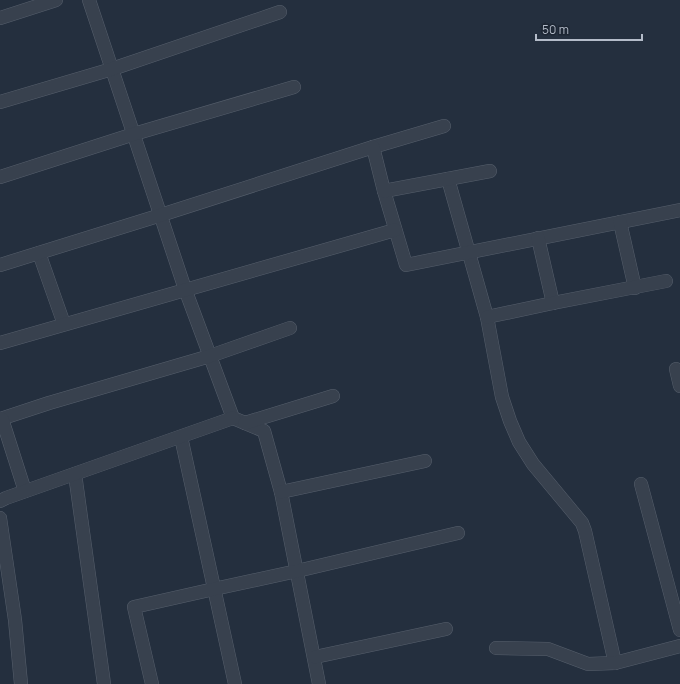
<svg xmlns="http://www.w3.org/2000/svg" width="680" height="684" font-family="Manrope,sans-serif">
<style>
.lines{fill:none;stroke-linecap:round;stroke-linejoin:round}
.minor-casing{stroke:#565f6c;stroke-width:14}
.minor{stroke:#38414e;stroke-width:13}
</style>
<rect width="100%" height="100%" fill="#242f3e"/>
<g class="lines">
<defs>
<g id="minor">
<path d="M 89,0 L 185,289 L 233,418 L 264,431 L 281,492 L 319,684"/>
<path d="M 0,18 L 56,0"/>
<path d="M 0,102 L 112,69 L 280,12"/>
<path d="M 373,147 L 444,126"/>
<path d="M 0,177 L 134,134 L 294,87"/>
<path d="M 448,179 L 487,317 L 502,397 L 510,421 L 519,442 L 533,464 L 582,523 L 585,531 L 615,663"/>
<path d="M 384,191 L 406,265 L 680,210"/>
<path d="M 620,222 L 635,288"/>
<path d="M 538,238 L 553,303"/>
<path d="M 39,253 L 64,324"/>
<path d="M 0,265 L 161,215 L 373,147 L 384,191 L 490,171"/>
<path d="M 487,317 L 553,303 L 666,281"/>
<path d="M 0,343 L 395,230"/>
<path d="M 676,369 L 680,386"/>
<path d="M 0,419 L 49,403 L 210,356 L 290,328"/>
<path d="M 2,419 L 25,491"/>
<path d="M 245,423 L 333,396"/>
<path d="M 181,437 L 235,684"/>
<path d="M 75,474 L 104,684"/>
<path d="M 641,484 L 680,630"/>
<path d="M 281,492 L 425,461"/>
<path d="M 0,501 L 6,498 L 233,418"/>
<path d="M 0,518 L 15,620 L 21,684"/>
<path d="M 496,648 L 548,649 L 588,664 L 615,663 L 680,646"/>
<path d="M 315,657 L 446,629"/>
<path d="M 152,684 L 134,607 L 214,589 L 297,571 L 458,533"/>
</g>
</defs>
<use href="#minor" class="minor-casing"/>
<use href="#minor" class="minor"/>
</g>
<path d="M536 34v6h106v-6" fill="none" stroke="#b4bcc9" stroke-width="2"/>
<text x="542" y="34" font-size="12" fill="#b4bcc9" stroke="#1d2633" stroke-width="3" paint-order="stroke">50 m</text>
</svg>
